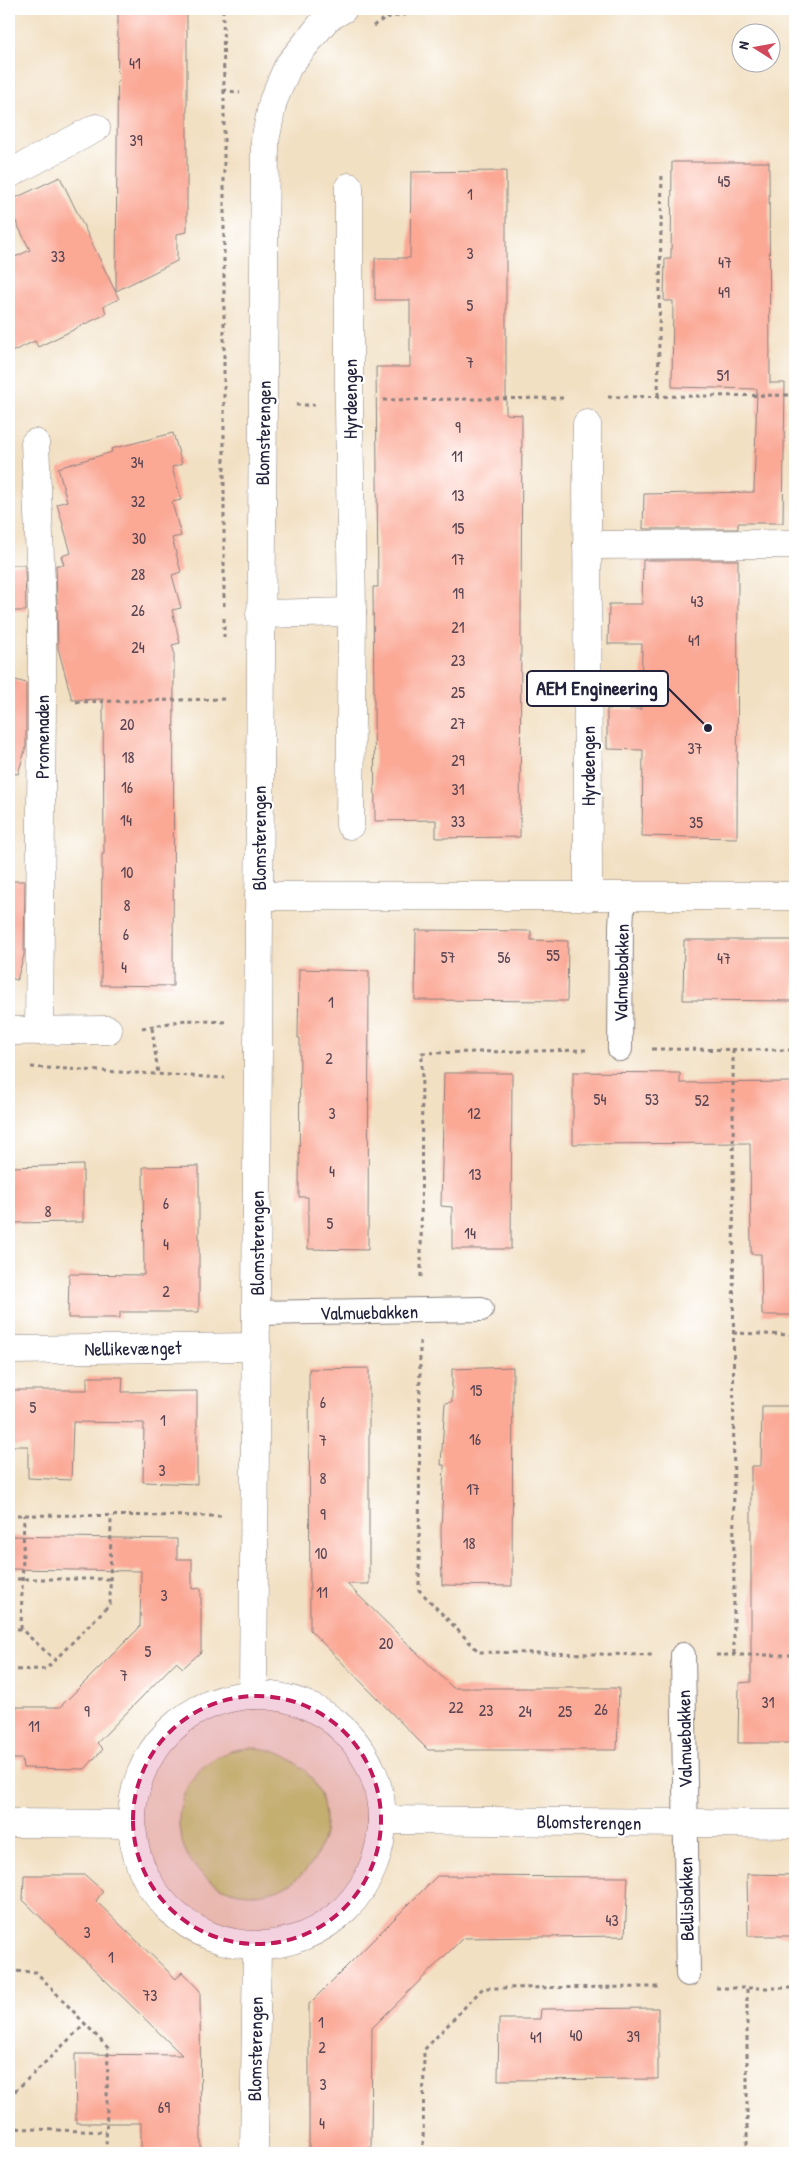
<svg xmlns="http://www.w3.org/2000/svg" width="804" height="2162" font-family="'Patrick Hand',sans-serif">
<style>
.green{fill:#c5d577;stroke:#747c59}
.building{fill:#fba895}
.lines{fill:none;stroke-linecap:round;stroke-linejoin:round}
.lane-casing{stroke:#8a817f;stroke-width:26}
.street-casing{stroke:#8a817f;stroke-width:29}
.path{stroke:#8a817f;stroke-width:3;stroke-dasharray:4 4;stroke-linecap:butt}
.lane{stroke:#fff;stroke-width:24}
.street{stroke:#fff;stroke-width:28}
.marked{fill:#c2185b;fill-opacity:0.2;stroke:#c2185b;stroke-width:4;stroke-dasharray:10 6;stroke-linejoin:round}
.labels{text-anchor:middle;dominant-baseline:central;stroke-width:4.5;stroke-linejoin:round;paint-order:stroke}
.number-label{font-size:16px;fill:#584452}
.street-label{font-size:19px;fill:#22223b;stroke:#fff}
.leader{fill:none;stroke:#22223b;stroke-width:2}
.callout-dot{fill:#22223b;stroke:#fff;stroke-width:2}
.callout{fill:#fff;stroke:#22223b;stroke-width:2}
.callout-label{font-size:20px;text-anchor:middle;font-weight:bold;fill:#22223b}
</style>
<rect width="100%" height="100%" fill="#fff"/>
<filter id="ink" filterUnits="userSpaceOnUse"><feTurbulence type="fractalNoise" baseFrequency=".02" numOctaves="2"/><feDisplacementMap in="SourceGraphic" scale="10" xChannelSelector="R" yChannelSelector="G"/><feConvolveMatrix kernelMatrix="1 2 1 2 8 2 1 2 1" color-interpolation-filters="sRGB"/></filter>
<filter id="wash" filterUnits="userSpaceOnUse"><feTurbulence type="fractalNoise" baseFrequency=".0096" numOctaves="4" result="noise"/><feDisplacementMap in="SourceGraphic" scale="20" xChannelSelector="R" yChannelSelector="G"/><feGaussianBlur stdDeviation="1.12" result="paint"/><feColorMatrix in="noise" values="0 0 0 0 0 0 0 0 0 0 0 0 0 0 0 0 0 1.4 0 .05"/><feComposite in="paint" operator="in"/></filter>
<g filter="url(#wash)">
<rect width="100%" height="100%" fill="#f2e0c3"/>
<circle class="green" cx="252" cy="1821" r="73"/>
<g id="blocks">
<g class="building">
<path d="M 118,9 L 187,9 L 187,232 L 177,234 L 177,261 L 116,291 Z"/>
<path d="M 672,162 L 769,162 L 770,383 L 785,383 L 783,523 L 738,523 L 738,529 L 643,529 L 644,494 L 754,492 L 757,389 L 672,387 L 673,301 L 664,301 L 665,259 L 671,259 Z"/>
<path d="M 506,171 L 506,414 L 522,415 L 520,837 L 436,838 L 436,820 L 375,821 L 373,587 L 378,587 L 376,367 L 410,367 L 410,300 L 375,300 L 375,258 L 410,258 L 411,172 Z"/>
<path d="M 60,177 L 119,299 L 104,306 L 106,314 L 38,347 L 35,341 L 9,353 L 9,260 L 30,250 L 9,208 L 9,201 Z"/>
<path d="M 173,433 L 182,464 L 172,467 L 181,500 L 172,502 L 181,536 L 172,538 L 181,572 L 172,575 L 181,608 L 172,610 L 180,643 L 172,645 L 174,651 L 173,986 L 101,985 L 102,854 L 104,854 L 103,699 L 72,700 L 58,648 L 56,565 L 64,565 L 61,556 L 71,553 L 57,504 L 67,501 L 58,468 L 112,452 L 111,449 Z"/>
<path d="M 643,560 L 738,560 L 737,838 L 642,836 L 643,750 L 607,749 L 607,709 L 641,709 L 642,644 L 608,644 L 609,604 L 642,604 Z"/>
<path d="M 9,565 L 25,565 L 26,611 L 9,611 Z"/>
<path d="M 9,678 L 26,683 L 26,747 L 18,774 L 9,773 Z"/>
<path d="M 9,881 L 25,881 L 24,955 L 17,980 L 9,978 Z"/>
<path d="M 416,930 L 531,931 L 531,940 L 568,941 L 567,1001 L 415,1000 Z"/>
<path d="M 684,940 L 795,940 L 795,1001 L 683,1000 Z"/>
<path d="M 299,969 L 369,971 L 368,1250 L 308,1249 L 308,1197 L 299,1197 L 300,1038 L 298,1038 Z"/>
<path d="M 573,1072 L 680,1073 L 680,1083 L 795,1082 L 795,1315 L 762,1315 L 761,1254 L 751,1254 L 750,1143 L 573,1144 Z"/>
<path d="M 444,1073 L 512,1073 L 511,1249 L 452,1249 L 452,1207 L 441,1206 Z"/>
<path d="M 83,1165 L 83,1222 L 9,1223 L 9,1167 Z"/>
<path d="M 199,1166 L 199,1312 L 120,1312 L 120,1318 L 68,1318 L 69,1274 L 144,1275 L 143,1167 Z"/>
<path d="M 513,1367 L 512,1586 L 442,1585 L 441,1530 L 444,1465 L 441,1465 L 445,1403 L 452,1402 L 452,1369 Z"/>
<path d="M 369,1368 L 369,1584 L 347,1584 L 453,1688 L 619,1688 L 617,1750 L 428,1750 L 310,1630 L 309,1369 Z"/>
<path d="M 87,1377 L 123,1377 L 122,1392 L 197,1391 L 197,1484 L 143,1482 L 144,1423 L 73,1422 L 71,1480 L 28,1478 L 28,1446 L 9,1446 L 9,1390 L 87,1390 Z"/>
<path d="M 762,1406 L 795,1406 L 795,1743 L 738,1743 L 739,1683 L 751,1682 L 751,1466 L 761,1466 Z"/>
<path d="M 9,1536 L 177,1539 L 177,1559 L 192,1559 L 192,1589 L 201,1588 L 201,1652 L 183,1668 L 176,1662 L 97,1743 L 103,1749 L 85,1769 L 23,1768 L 22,1759 L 9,1759 L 9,1707 L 60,1707 L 140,1627 L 141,1571 L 9,1569 Z"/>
<path d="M 747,1874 L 795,1875 L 795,1936 L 748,1936 Z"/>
<path d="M 24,1875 L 85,1875 L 103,1891 L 96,1901 L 176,1979 L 182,1972 L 200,1991 L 201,2153 L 141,2153 L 141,2123 L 76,2123 L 75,2054 L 182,2055 L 23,1900 Z"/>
<path d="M 437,1876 L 628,1877 L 625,1936 L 463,1938 L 372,2028 L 371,2153 L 309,2153 L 309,2004 Z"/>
<path d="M 658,2008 L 658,2079 L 498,2080 L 499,2019 L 540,2019 L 541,2009 Z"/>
</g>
</g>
</g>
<g filter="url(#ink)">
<use href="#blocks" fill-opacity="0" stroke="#8a817f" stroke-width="1"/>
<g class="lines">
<defs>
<g id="lane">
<path d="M 620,1049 L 621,926 L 623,897"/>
<path d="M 256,1313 L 481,1309"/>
<path d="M 683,1655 L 688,1974"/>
</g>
<g id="street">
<path d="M 9,174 L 96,128"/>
<path d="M 349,187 L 349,406 L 352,612 L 350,825"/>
<path d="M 587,424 L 588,897"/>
<path d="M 35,443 L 42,605 L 42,702 L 39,1031"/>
<path d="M 587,545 L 795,544"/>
<path d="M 260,614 L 352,612"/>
<path d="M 259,896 L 795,896"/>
<path d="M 9,1031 L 108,1030"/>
<path d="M 9,1350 L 257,1347"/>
<circle cx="257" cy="1820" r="125"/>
<path d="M 253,1695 L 265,141 L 273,101 L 288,66 L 327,18 L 343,9"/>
<path d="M 382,1820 L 795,1824"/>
<path d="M 9,1823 L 131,1824"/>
<path d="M 254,2153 L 257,1946"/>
</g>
</defs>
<use href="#lane" class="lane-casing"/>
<use href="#street" class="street-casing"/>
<g class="path">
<path d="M 223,9 L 224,90 L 240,93"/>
<path d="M 373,26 L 385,18 L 442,9"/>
<path d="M 224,90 L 224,609"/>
<path d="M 658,396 L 662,172"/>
<path d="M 608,397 L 795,395"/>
<path d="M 383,400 L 565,398"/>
<path d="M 296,405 L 315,405"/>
<path d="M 224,618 L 224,637"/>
<path d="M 76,702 L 227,699"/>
<path d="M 142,1028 L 186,1020 L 225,1022"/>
<path d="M 152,1028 L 158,1074"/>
<path d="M 652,1049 L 795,1050"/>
<path d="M 733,1050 L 734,1655"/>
<path d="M 31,1067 L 225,1078"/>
<path d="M 421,1277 L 422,1053 L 588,1050"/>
<path d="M 733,1333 L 795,1335"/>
<path d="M 420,1341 L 419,1590 L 479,1652 L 652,1655"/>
<path d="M 9,1515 L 222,1516"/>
<path d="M 9,1579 L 110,1579"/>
<path d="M 9,1629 L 21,1629 L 55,1660"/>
<path d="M 21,1629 L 24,1515"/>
<path d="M 716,1655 L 795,1655"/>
<path d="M 9,1670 L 46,1669 L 110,1604 L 111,1516"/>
<path d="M 9,1971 L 36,1972 L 108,2048 L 106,2153"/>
<path d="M 716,1988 L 795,1988"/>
<path d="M 9,2097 L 85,2024"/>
<path d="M 9,2128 L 106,2132"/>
<path d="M 423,2153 L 424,2050 L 483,1988 L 660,1987"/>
<path d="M 747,2153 L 747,1988"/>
</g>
<use href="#lane" class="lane"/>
<use href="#street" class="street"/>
</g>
</g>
<path class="marked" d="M133 1820a124 124 0 1 1 248 0a124 124 0 1 1-248 0Z"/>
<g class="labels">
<g class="number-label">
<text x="135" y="63">41</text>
<text x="136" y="140">39</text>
<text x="724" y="181">45</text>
<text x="470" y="194">1</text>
<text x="470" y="253">3</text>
<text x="58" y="256">33</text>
<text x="725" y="262">47</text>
<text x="724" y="292">49</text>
<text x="470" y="305">5</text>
<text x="470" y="362">7</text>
<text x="723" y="375">51</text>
<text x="458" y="427">9</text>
<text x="457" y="456">11</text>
<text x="137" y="462">34</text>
<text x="458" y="495">13</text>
<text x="138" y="501">32</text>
<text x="458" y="528">15</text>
<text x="139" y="538">30</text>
<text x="458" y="559">17</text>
<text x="138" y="574">28</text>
<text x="458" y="593">19</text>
<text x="697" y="601">43</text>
<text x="138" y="610">26</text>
<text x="458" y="627">21</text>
<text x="694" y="640">41</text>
<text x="138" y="647">24</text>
<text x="458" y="660">23</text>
<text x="458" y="692">25</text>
<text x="458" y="723">27</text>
<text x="127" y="724">20</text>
<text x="695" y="748">37</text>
<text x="128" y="757">18</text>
<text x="458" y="760">29</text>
<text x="127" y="787">16</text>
<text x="458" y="789">31</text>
<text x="126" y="820">14</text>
<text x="458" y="821">33</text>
<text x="696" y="822">35</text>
<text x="127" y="872">10</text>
<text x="127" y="905">8</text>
<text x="126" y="934">6</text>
<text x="553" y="955">55</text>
<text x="448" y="957">57</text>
<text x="504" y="957">56</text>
<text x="724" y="958">47</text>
<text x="124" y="967">4</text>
<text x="331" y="1002">1</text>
<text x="329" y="1058">2</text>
<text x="600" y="1099">54</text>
<text x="652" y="1099">53</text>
<text x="702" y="1100">52</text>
<text x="332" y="1113">3</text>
<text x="474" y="1113">12</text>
<text x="332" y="1171">4</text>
<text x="475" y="1174">13</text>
<text x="166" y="1203">6</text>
<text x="48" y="1211">8</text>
<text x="330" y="1223">5</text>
<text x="470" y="1233">14</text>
<text x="166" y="1244">4</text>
<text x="166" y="1291">2</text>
<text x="476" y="1390">15</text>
<text x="323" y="1402">6</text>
<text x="33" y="1407">5</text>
<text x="163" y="1420">1</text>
<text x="475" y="1439">16</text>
<text x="323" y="1440">7</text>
<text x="162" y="1470">3</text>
<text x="323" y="1478">8</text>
<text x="473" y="1489">17</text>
<text x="323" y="1514">9</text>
<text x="469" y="1543">18</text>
<text x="321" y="1553">10</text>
<text x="322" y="1592">11</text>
<text x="164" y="1595">3</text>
<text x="386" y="1643">20</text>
<text x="148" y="1651">5</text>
<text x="124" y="1675">7</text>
<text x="768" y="1702">31</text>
<text x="456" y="1707">22</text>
<text x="601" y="1709">26</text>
<text x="486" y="1710">23</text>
<text x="87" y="1711">9</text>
<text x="525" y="1711">24</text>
<text x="565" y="1711">25</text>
<text x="34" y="1726">11</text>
<text x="612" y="1920">43</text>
<text x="87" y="1932">3</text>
<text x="111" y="1957">1</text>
<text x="150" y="1995">73</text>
<text x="321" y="2022">1</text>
<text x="576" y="2035">40</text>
<text x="633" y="2036">39</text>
<text x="536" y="2037">41</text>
<text x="322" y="2047">2</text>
<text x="323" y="2084">3</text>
<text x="164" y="2107">69</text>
<text x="322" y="2123">4</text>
</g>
<g class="street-label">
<text transform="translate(350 399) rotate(-90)">Hyrdeengen</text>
<text transform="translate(263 433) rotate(-89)">Blomsterengen</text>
<text transform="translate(42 737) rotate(-90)">Promenaden</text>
<text transform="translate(588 766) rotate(-90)">Hyrdeengen</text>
<text transform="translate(259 838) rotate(-90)">Blomsterengen</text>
<text transform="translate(621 973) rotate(-89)">Valmuebakken</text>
<text transform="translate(257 1243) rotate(-90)">Blomsterengen</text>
<text transform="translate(369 1312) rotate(-1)">Valmuebakken</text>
<text transform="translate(133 1348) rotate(-1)">Nellikevænget</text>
<text transform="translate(684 1739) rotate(-91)">Valmuebakken</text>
<text transform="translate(589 1822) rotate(1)">Blomsterengen</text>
<text transform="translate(686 1899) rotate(-91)">Bellisbakken</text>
<text transform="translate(255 2049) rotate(-89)">Blomsterengen</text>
</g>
</g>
<path class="leader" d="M708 728L668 688"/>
<circle class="callout-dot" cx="708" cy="728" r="5"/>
<rect class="callout" x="527" y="671" width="141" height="35" rx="5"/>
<g class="callout-label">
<text x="597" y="695">AEM Engineering</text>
</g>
<rect width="804" height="2162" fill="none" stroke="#fff" stroke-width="30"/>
<g transform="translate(756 48) rotate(281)"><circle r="24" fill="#ffffff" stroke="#a7a7b1"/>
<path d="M0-4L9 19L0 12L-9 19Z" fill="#d1495b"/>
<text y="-8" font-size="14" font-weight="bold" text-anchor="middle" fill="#22223b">N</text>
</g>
</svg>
